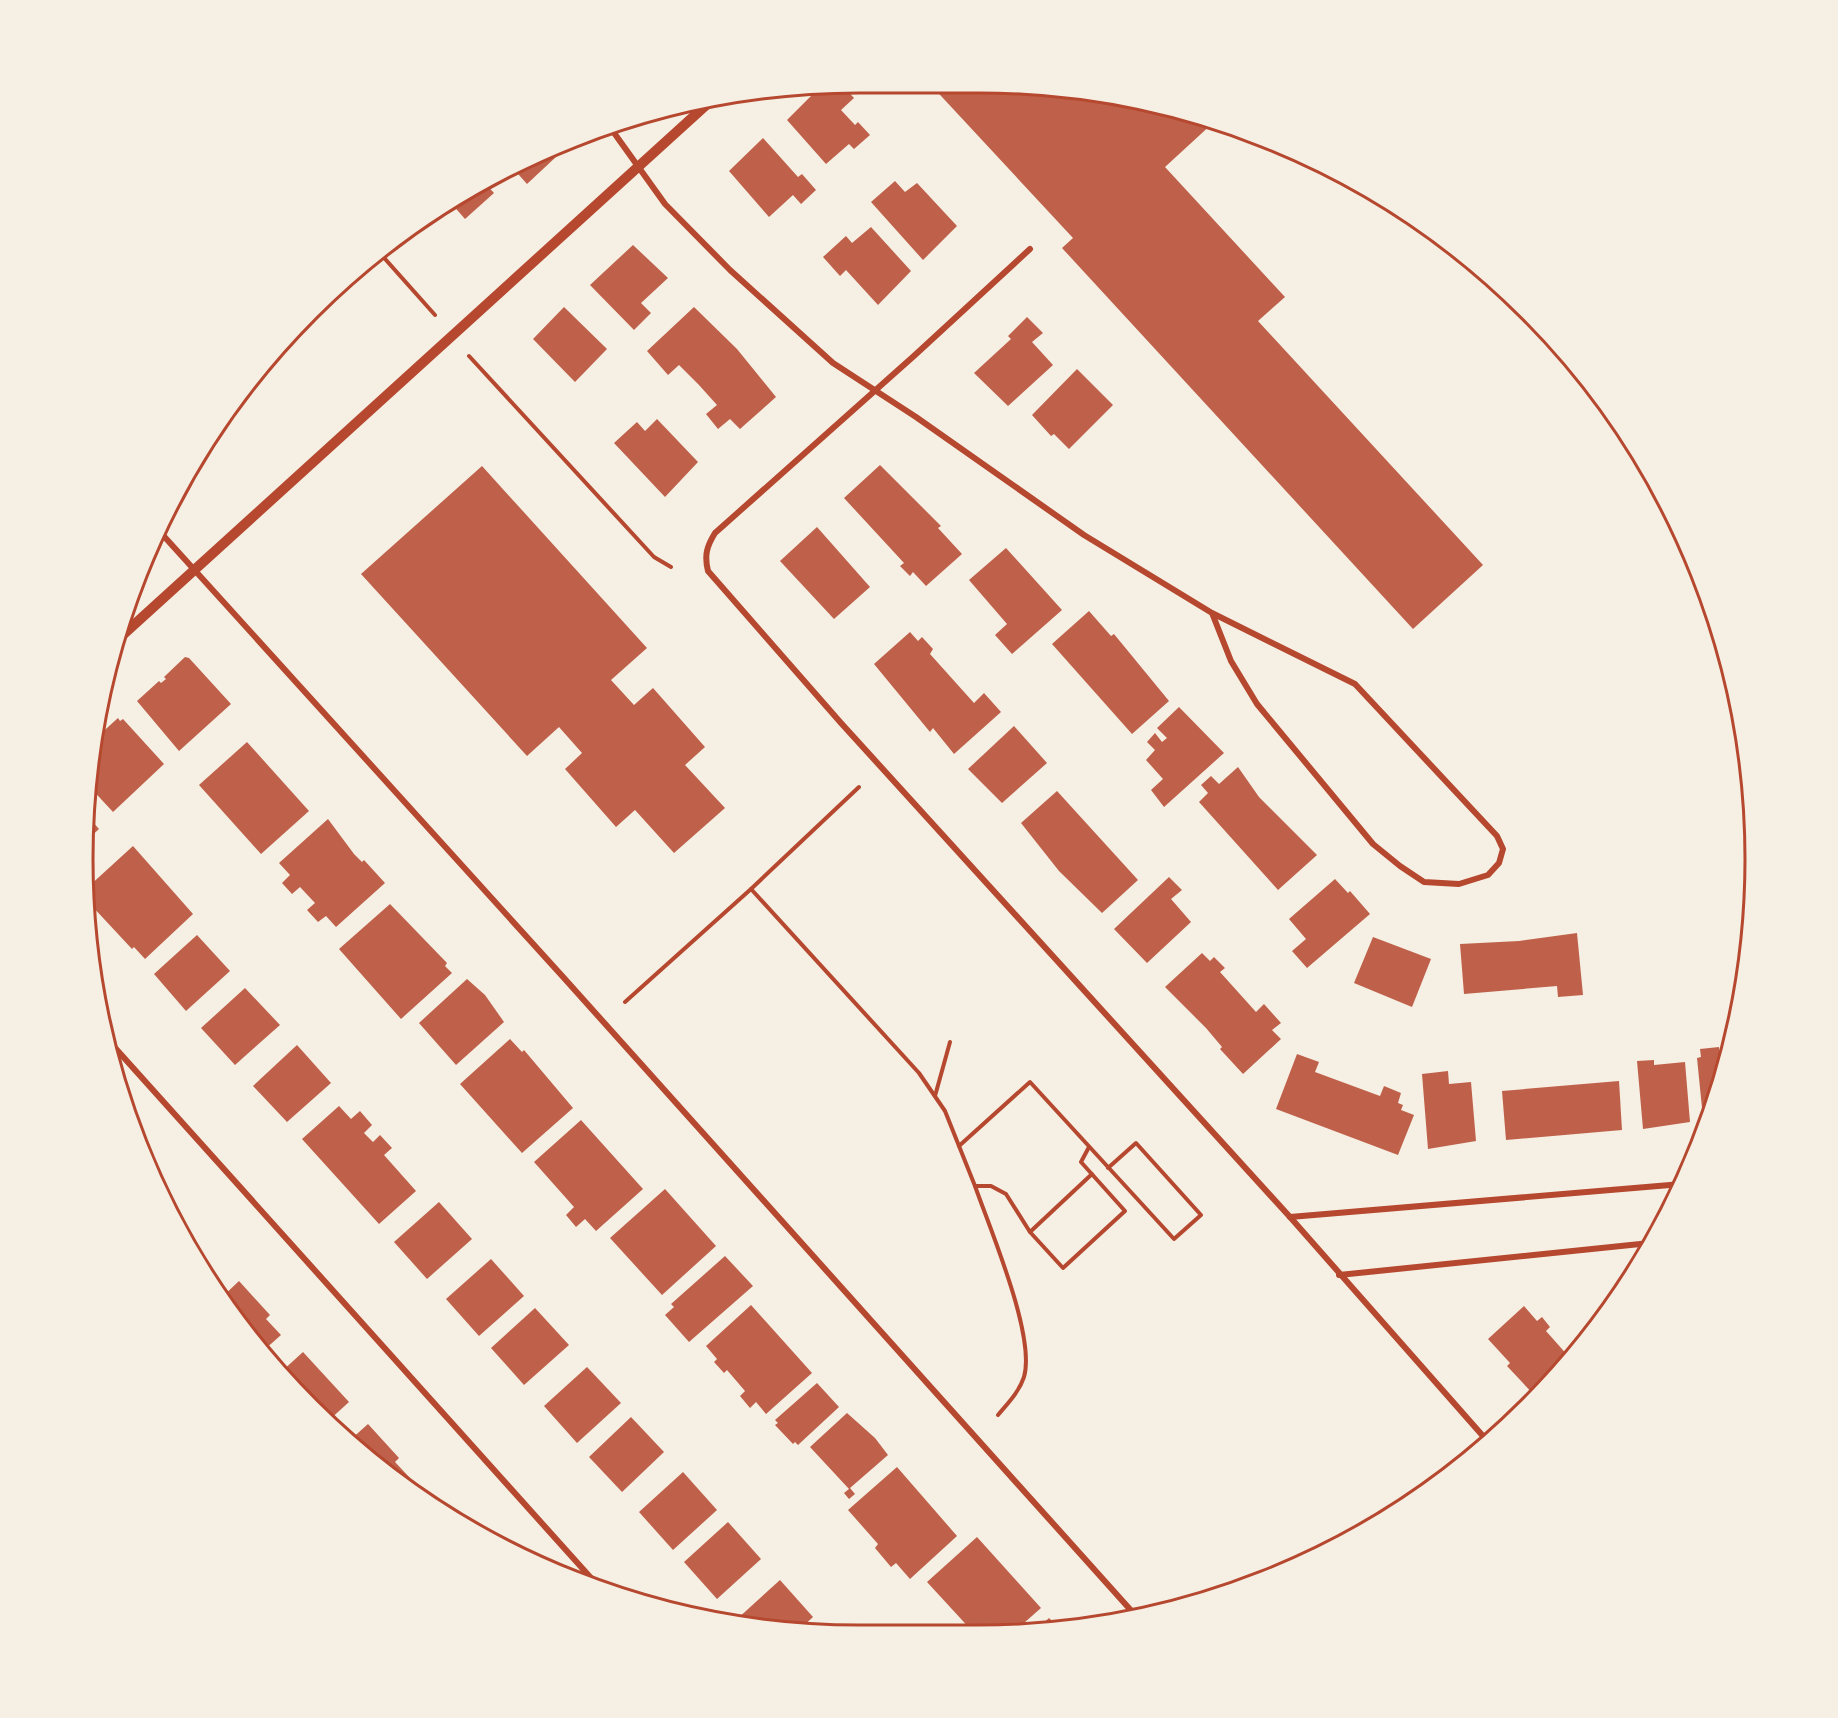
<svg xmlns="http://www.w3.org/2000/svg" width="1838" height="1718" font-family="Rubik,sans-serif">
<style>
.building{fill:#bf614a}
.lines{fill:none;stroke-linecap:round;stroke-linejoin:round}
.path{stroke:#b5482f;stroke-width:4}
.minor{stroke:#b5482f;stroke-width:6}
.tertiary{stroke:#b5482f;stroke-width:10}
.rim{fill:none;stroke:#b5482f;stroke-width:3}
</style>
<rect width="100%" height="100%" fill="#f6efe4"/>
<g class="building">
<path d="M 929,83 L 1030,84 L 1180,109 L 1214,122 L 1165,167 L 1285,297 L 1258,321 L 1483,565 L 1413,629 L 1062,248 L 1073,238 Z"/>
<path d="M 841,84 L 854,98 L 841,110 L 855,125 L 858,122 L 870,135 L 854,149 L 849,144 L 826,164 L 787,120 L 821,86 Z"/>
<path d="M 763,138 L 798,177 L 802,174 L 816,190 L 801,204 L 793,195 L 769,217 L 729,171 Z"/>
<path d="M 552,150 L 557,156 L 527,184 L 511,166 Z"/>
<path d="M 895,181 L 905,192 L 917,183 L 957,226 L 923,260 L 871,202 Z"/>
<path d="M 484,182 L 494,193 L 465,219 L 451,203 Z"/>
<path d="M 871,227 L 911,271 L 878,305 L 846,270 L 840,276 L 823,257 L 846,236 L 852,243 Z"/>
<path d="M 633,245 L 668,278 L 641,303 L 651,313 L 634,330 L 590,285 Z"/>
<path d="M 564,307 L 607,349 L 575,382 L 533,339 Z"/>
<path d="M 694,307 L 737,349 L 776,397 L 740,429 L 730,419 L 718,429 L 706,414 L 717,405 L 699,385 L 679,365 L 668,375 L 647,351 Z"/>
<path d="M 1027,317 L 1043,333 L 1032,342 L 1053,365 L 1008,406 L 974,373 L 1011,339 L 1008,336 Z"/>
<path d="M 1077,369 L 1113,405 L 1069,449 L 1054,434 L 1051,436 L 1032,415 Z"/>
<path d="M 657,419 L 698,462 L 665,497 L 614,443 L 637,422 L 645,431 Z"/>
<path d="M 880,465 L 941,526 L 938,528 L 962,554 L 926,586 L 913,572 L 910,576 L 900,566 L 904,563 L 844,498 Z"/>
<path d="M 482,466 L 647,648 L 611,680 L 634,705 L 653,688 L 705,747 L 685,765 L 725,808 L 674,853 L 635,810 L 616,827 L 565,769 L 582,753 L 559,727 L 527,756 L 361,574 Z"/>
<path d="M 817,527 L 870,587 L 834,619 L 780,561 Z"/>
<path d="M 1006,548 L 1062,610 L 1012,654 L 995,635 L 1007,624 L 969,580 Z"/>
<path d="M 1089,611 L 1111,636 L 1114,634 L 1169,701 L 1132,734 L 1052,644 Z"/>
<path d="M 910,632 L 918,641 L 922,637 L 933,649 L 930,654 L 974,703 L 984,693 L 1001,712 L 954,754 L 933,728 L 930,732 L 874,664 Z"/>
<path d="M 185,657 L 189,658 L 231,704 L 179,751 L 137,701 L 159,681 L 161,683 L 166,679 L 164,677 Z"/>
<path d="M 1179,707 L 1224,753 L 1164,807 L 1151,790 L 1163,779 L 1146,760 L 1155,750 L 1147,742 L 1155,733 L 1162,742 L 1167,738 L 1157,728 Z"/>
<path d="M 118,718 L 120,721 L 123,719 L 164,764 L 113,812 L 88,785 L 95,744 L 100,740 L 97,737 Z"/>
<path d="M 1014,726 L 1047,763 L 1002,803 L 968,769 Z"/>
<path d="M 247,742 L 309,811 L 261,854 L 199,785 Z"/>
<path d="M 1238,767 L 1259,797 L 1317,855 L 1278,890 L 1199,802 L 1208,793 L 1201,785 L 1211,776 L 1219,784 Z"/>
<path d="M 1057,791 L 1138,880 L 1102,913 L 1059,871 L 1021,823 Z"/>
<path d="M 84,812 L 99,829 L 85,842 L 85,822 Z"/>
<path d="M 328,819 L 354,854 L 362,862 L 364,860 L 385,883 L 336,927 L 326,916 L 318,922 L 307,910 L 315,903 L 300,887 L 292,894 L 282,883 L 290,875 L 279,863 Z"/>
<path d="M 133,846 L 193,914 L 145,959 L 134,947 L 132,949 L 91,905 L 92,903 L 87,896 L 87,888 Z"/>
<path d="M 1169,877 L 1182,890 L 1171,899 L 1191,922 L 1147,963 L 1114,929 Z"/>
<path d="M 1335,879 L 1348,893 L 1350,891 L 1370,914 L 1307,968 L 1292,951 L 1306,939 L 1289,919 Z"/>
<path d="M 390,904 L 447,963 L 445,966 L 452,973 L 401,1019 L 339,949 Z"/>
<path d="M 1577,933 L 1583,995 L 1558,997 L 1557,986 L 1464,994 L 1460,944 L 1519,941 Z"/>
<path d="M 197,935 L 230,971 L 186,1011 L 154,974 Z"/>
<path d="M 1373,937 L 1431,959 L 1412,1007 L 1354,983 Z"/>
<path d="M 1202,953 L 1210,961 L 1214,957 L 1225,968 L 1220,972 L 1256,1012 L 1264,1004 L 1281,1023 L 1272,1030 L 1281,1039 L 1243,1074 L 1220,1049 L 1222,1047 L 1206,1028 L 1165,987 Z"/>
<path d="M 467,979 L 485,995 L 504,1022 L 456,1065 L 419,1023 Z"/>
<path d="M 245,988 L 280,1025 L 235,1065 L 201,1028 Z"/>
<path d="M 510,1039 L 522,1052 L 524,1050 L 573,1108 L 522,1153 L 460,1084 Z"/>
<path d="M 297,1045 L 331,1083 L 287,1122 L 253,1086 Z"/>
<path d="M 1719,1047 L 1720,1056 L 1728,1063 L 1704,1128 L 1697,1058 L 1701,1057 L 1700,1049 Z"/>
<path d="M 1297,1054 L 1319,1062 L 1315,1072 L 1380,1096 L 1384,1086 L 1401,1093 L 1398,1103 L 1403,1105 L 1401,1110 L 1414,1115 L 1398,1155 L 1276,1109 Z"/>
<path d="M 1654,1060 L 1654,1065 L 1685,1062 L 1690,1122 L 1643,1129 L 1637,1061 Z"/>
<path d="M 1448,1071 L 1449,1084 L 1471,1082 L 1476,1141 L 1428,1149 L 1422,1074 Z"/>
<path d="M 1619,1081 L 1622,1130 L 1506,1140 L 1502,1091 Z"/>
<path d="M 339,1106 L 351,1119 L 360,1111 L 372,1125 L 364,1133 L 373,1142 L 380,1135 L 392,1148 L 384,1155 L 416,1191 L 379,1224 L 302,1139 Z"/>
<path d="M 581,1120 L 643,1189 L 596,1231 L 585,1219 L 576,1227 L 566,1215 L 574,1207 L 534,1162 Z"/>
<path d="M 665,1189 L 716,1246 L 662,1295 L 610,1238 Z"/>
<path d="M 439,1202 L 472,1239 L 427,1279 L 394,1242 Z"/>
<path d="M 725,1256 L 753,1286 L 689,1342 L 665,1315 L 674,1307 L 671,1304 Z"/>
<path d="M 491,1259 L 524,1296 L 479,1336 L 446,1299 Z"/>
<path d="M 239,1281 L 270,1315 L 266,1319 L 281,1335 L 263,1351 L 220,1299 Z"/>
<path d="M 751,1305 L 812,1373 L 766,1414 L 756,1402 L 750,1408 L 740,1396 L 745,1391 L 727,1370 L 724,1373 L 714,1362 L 717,1359 L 706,1346 Z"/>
<path d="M 1524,1306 L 1537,1321 L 1542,1317 L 1550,1327 L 1546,1331 L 1570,1358 L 1535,1396 L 1507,1366 L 1510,1363 L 1488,1339 Z"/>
<path d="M 535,1308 L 569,1345 L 524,1385 L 491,1348 Z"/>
<path d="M 303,1352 L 349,1402 L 327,1422 L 310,1408 L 281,1372 Z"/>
<path d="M 587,1367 L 621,1403 L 577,1443 L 544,1406 Z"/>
<path d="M 817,1383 L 839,1407 L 798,1445 L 795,1442 L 793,1444 L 775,1425 L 778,1423 L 775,1420 Z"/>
<path d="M 847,1413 L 875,1438 L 888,1455 L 850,1488 L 855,1494 L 849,1499 L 844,1493 L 849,1489 L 810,1447 Z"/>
<path d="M 631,1417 L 664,1452 L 622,1492 L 589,1457 Z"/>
<path d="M 368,1424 L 399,1458 L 395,1462 L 410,1478 L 403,1484 L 349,1441 Z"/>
<path d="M 897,1467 L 957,1536 L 910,1579 L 896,1563 L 891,1567 L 875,1548 L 878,1544 L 848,1510 Z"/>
<path d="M 683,1472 L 717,1510 L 673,1550 L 639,1512 Z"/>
<path d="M 426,1494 L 440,1511 L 444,1507 L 456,1520 L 427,1504 L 421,1499 Z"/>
<path d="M 728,1522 L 761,1559 L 717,1599 L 684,1562 Z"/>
<path d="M 977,1537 L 1041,1608 L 1015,1631 L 973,1632 L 927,1582 Z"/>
<path d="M 780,1580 L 813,1617 L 799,1630 L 740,1624 L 736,1620 Z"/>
<path d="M 1049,1618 L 1061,1629 L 1036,1630 Z"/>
</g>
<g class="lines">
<g class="path">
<path d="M 378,251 L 435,315"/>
<path d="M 469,356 L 654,557 L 671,567"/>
<path d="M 751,889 L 919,1073 L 945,1111 L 975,1186 L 991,1186 L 1006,1194 L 1030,1232 L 1063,1268 L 1125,1211 L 1081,1162 L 1089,1147"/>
<path d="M 625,1002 L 751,889 L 859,787"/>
<path d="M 935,1096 L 950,1042"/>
<path d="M 959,1146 L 1030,1082 L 1174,1239 L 1201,1215 L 1136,1143 L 1108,1168"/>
<path d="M 975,1186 C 990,1229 1036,1336 1024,1377 C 1019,1392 1008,1403 998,1415"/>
<path d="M 1030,1232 L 1092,1174"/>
</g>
<g class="minor">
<path d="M 612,130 L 665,204 L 730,270 L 833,363 L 916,417 L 1084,535 L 1212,613 L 1355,684 L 1497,836 L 1503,849 L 1499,863 L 1488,875 L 1459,884 L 1424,882 L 1400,866 L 1373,844 L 1257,704 L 1231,661 L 1212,613"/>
<path d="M 1030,249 L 915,355 L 715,533 C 707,546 704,555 708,571 L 841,723 L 1290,1217 L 1490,1444"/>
<path d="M 161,533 L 564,978 L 1136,1616"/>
<path d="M 108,1040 L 600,1588"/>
<path d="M 1290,1217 L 1682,1184"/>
<path d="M 1339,1275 L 1650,1243"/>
</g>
<path class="tertiary" d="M 115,642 L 715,97"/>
</g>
<path d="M0 0H1838V1718H0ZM859 93H979A766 766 0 0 1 1745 859V859A766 766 0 0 1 979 1625H859A766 766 0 0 1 93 859V859A766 766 0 0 1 859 93Z" fill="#f6efe4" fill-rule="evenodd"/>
<path class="rim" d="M859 93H979A766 766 0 0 1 1745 859V859A766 766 0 0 1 979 1625H859A766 766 0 0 1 93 859V859A766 766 0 0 1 859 93Z"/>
</svg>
